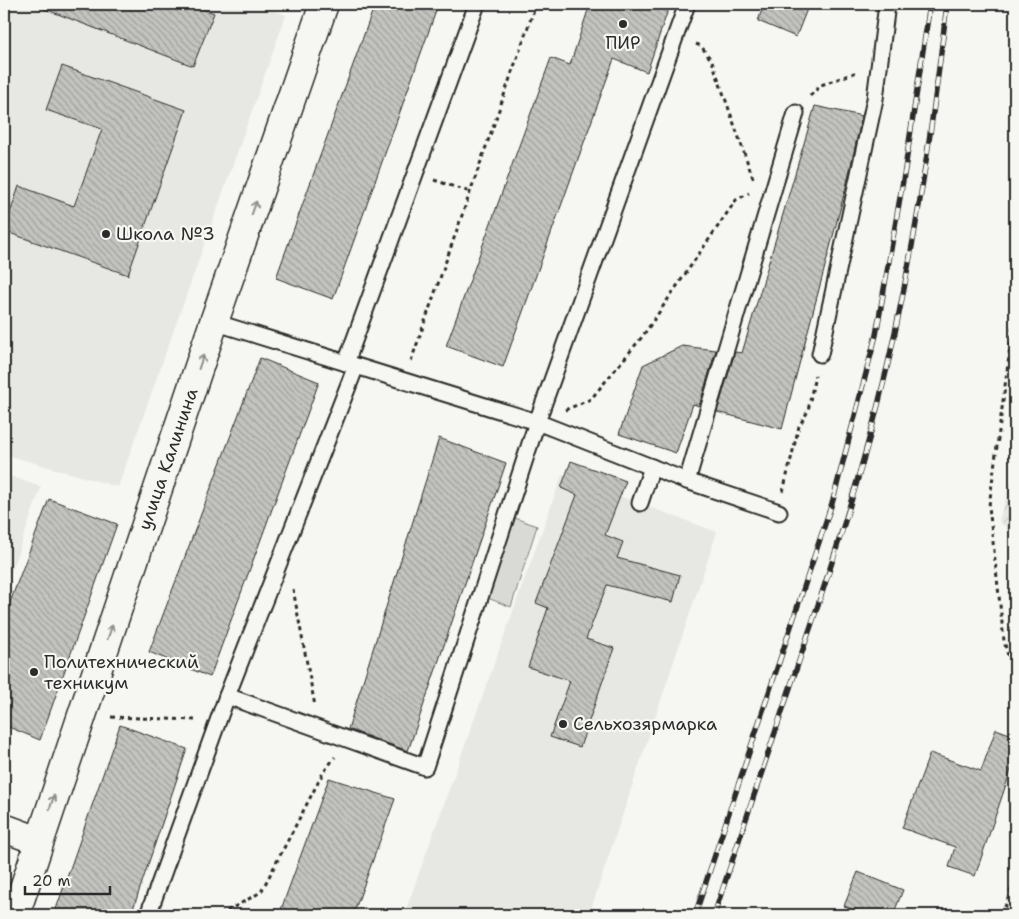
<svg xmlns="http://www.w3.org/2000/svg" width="1019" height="919" font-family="'Shantell Sans',sans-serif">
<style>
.built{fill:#e7e7e3}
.industrial{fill:url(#industrial-furrows)}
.green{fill:#d9d9d5;stroke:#828280}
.building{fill:url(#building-back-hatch);stroke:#2b2b2b}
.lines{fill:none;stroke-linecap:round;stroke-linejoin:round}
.service-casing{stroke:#2b2b2b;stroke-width:19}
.minor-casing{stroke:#2b2b2b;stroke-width:31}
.tertiary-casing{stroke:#2b2b2b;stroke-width:31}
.path{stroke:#2b2b2b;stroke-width:3;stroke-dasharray:4 4;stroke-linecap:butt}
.service{stroke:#f6f6f2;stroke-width:15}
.minor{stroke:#f6f6f2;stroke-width:28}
.tertiary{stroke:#f6f6f2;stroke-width:28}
.rail-casing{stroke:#2b2b2b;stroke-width:5.5}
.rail{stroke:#f6f6f2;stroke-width:4;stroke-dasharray:11;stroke-linecap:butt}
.oneway{stroke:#90908e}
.poi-dot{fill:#2b2b2b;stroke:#f6f6f2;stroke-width:2}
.labels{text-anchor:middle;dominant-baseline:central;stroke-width:4.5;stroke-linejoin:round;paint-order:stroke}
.poi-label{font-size:18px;fill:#2b2b2b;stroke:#f6f6f2;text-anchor:start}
.street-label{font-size:18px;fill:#2b2b2b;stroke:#f6f6f2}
</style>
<defs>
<pattern id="industrial-furrows" width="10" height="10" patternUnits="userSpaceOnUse" patternTransform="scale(1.25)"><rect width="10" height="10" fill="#e7e7e3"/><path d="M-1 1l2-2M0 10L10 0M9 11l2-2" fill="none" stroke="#c6c6c3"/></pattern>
<pattern id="building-back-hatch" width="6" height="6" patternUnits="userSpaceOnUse" patternTransform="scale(1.25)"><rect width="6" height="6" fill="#c3c3c0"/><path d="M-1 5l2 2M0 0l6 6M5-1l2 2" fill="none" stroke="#9f9f9c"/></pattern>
</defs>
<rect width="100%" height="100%" fill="#f6f6f2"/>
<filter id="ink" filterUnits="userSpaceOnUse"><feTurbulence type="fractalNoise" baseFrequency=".02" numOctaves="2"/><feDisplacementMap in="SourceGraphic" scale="10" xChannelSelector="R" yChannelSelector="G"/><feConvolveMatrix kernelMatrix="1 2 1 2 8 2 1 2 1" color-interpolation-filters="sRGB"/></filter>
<g filter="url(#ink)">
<g class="built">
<path d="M 4,4 L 255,4 L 286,15 L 118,487 L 4,454 Z"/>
<path d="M 4,474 L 41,487 L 4,593 Z"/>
<path d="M 562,475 L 717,532 L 589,915 L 404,915 Z"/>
</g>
<path class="industrial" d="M 1015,469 L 1015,537 L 999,521 Z"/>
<path class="green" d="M 512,517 L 537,526 L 511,607 L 485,597 Z"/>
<g class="building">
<path d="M 37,4 L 189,4 L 214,13 L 193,66 L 37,6 Z"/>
<path d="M 375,4 L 418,4 L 436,11 L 333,299 L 276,278 Z"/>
<path d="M 590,4 L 670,4 L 647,72 L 614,59 L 503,367 L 446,346 L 551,58 L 570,65 Z"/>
<path d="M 764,4 L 809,4 L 796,37 L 758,21 Z"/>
<path d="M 62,66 L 186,110 L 128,275 L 4,231 L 19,186 L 74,206 L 102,129 L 46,110 Z"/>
<path d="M 815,106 L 862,116 L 846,187 L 782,429 L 717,412 L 735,352 L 742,353 Z"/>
<path d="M 682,346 L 716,350 L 699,406 L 693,404 L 676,453 L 619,434 L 643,365 Z"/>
<path d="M 260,358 L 319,382 L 210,677 L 149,652 Z"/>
<path d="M 439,438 L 506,463 L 408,751 L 348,729 Z"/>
<path d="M 571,461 L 626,481 L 605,535 L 623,542 L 617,558 L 680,575 L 673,602 L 607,585 L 586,639 L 614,648 L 580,747 L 550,737 L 570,681 L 528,667 L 548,608 L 536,603 L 577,495 L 561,488 Z"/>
<path d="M 49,499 L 117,524 L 40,740 L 4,725 L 4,618 Z"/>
<path d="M 120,725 L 187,749 L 131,915 L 54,915 Z"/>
<path d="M 996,729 L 1015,736 L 1015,758 L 975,876 L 949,867 L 955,847 L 902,828 L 930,753 L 981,771 Z"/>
<path d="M 329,778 L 395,799 L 353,915 L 279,915 Z"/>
<path d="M 858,872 L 903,890 L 893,915 L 868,915 L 844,906 Z"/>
</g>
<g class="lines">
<defs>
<g id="service">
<path d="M 214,322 L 537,422 L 687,4"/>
<path d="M 820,354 L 875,99 L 887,4"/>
<path d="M 346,363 L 477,4"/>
<path d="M 687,481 L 796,113"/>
<path d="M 640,503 L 652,467"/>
<path d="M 227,696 L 425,767 L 537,422 L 687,481 L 779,512"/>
<path d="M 148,915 L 227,696 L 356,366"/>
</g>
<path id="minor" d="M 4,828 L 39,841"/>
<path id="tertiary" d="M 15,915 L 214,322 L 324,4"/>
</defs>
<use href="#service" class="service-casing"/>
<use href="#minor" class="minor-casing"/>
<use href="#tertiary" class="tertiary-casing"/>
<g class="path">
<path d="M 696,44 L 701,46 L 712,61 L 753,178"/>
<path d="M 810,96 L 821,85 L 857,72"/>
<path d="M 434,180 L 470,192"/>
<path d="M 1015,311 L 989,506 L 1004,641 L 1015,682"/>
<path d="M 411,361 L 536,4"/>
<path d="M 565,410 L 591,399 L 642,337 L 736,200 L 749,193"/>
<path d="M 783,492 L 799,426 L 808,411 L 815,375"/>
<path d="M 293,589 L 315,706"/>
<path d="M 111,717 L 195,720"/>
<path d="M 220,915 L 261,892 L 323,773 L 335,757"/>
<path d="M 1002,915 L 1015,879"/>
</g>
<use href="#service" class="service"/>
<use href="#minor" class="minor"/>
<use href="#tertiary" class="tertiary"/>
<defs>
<g id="rail">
<path d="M 695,915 L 833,500 L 876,335 L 905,169 L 930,4"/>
<path d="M 714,915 C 742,831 770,747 798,664 C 828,577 857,489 879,401 C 912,270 931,137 947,4"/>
</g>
</defs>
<use href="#rail" class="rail-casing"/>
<use href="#rail" class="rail"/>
</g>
<defs><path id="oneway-shaft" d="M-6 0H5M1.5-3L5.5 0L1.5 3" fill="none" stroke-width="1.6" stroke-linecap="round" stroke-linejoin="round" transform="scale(1.25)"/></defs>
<g class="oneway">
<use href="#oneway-shaft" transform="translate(254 208) rotate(-71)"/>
<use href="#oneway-shaft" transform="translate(201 362) rotate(-71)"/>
<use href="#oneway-shaft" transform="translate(110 632) rotate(-71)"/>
<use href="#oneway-shaft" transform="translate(52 802) rotate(-72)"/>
</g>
</g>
<g class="poi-dot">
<circle cx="623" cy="24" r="5"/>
<circle cx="106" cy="234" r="5"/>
<circle cx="34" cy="672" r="5"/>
<circle cx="563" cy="724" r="5"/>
</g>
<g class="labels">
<g class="poi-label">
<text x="623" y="43" text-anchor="middle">ПИР</text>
<text x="116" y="234">Школа №3</text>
<text x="44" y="662">Политехнический<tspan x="44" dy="21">техникум</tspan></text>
<text x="573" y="724">Сельхозярмарка</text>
</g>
<g class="street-label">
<text transform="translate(168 459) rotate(-71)">улица Калинина</text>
</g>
</g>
<rect width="1019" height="919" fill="none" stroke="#f6f6f2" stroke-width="20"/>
<rect x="10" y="10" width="999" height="899" fill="none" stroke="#2b2b2b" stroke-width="2" filter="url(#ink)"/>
<path d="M25 886v8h85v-8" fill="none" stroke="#2b2b2b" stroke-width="2.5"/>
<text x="32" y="886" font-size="15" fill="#2b2b2b" stroke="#f6f6f2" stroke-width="4" paint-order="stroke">20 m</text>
</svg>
